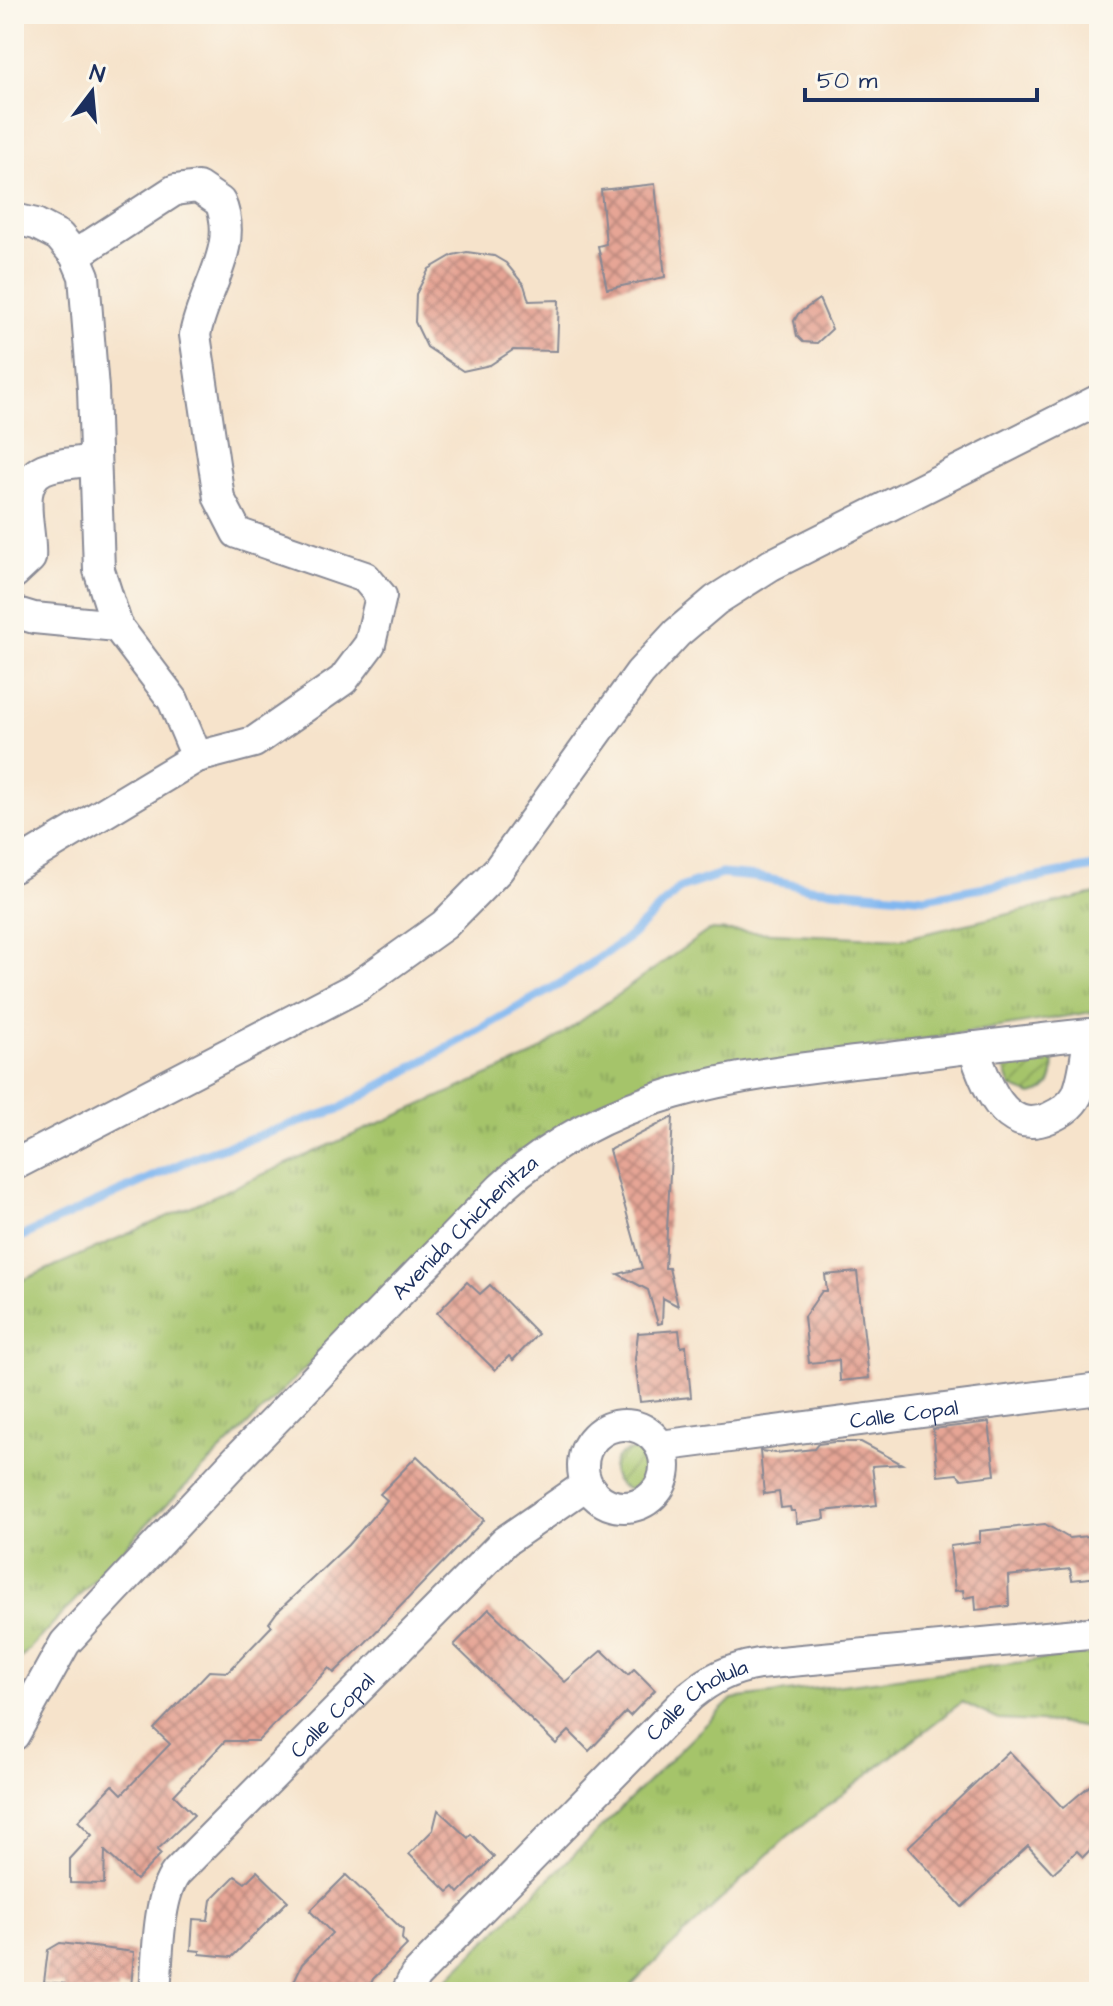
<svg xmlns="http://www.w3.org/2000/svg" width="1113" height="2006" font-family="'Architects Daughter',sans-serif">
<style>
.grass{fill:url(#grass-tufts);stroke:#607a64;stroke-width:2}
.garden{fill:url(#garden-furrows);stroke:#607a64;stroke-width:2}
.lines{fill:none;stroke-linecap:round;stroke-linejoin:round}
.stream{stroke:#81b7f0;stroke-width:9}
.building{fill:url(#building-cross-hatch)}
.street-casing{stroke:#888994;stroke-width:34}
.street{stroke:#fff;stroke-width:30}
.labels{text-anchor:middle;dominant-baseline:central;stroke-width:8;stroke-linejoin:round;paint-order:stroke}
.street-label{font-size:22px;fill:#1b2f5e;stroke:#fbf7ec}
</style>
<defs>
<pattern id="grass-tufts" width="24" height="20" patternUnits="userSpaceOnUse" patternTransform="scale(2)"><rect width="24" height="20" fill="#a5c46b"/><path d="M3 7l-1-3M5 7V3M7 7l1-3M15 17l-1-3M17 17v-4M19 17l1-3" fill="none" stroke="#86a05b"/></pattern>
<pattern id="garden-furrows" width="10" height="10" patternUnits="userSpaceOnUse" patternTransform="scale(2)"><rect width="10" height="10" fill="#a5c46b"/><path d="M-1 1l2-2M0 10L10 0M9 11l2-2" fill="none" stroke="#86a05b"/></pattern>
<pattern id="building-cross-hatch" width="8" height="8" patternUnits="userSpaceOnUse" patternTransform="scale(2)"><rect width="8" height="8" fill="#e6a595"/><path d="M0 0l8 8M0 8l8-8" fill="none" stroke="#ba877d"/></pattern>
</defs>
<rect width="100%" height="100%" fill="#fbf7ec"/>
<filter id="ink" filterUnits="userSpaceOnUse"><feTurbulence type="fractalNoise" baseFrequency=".0125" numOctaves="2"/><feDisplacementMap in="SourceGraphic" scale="16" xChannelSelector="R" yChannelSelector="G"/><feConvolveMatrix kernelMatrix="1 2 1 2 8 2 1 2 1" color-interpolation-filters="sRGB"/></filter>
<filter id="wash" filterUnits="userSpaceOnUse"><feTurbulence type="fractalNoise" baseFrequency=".006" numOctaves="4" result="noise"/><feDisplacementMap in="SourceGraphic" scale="32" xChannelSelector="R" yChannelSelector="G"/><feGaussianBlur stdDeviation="1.8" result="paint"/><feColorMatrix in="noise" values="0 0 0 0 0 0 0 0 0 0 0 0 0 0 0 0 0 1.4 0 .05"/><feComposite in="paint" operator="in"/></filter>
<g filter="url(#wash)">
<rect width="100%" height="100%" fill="#f6e3cb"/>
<g class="grass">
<path d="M 1099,893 L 1099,1011 L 706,1075 L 538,1139 L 147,1524 L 14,1665 L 14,1284 L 530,1057 L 709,930 L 902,939 Z"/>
<path d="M 1078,1655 L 1099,1655 L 1099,1730 L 1057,1723 L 999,1720 L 962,1702 L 787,1837 L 631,1985 L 636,1992 L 434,1992 L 732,1699 Z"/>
</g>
<g class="garden">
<path d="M 1053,1054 C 1055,1075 1054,1090 1031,1095 L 1011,1087 L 1002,1062 Z"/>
<circle cx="632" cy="1470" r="19"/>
</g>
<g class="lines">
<path class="stream" d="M 14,1240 L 200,1155 L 339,1109 L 565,981 L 628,938 L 680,888 L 721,874 L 757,877 L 810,888 L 926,898 L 1099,866"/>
</g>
<g id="blocks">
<g class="building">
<path d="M 655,184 L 665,277 L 607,289 L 598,246 L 606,244 L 601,190 Z"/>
<path d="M 467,252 L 494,256 L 506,263 L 524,285 L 529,301 L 559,300 L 557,351 L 513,350 L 490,365 L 463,371 L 427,347 L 415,322 L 416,294 L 429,269 L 453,255 Z"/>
<path d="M 819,299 L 832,329 L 817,343 L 803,342 L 797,336 L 794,321 L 798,314 Z"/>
<path d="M 673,1117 L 665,1268 L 669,1268 L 678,1306 L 663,1298 L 662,1323 L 658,1324 L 648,1290 L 618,1274 L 642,1268 L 609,1150 Z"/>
<path d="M 857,1272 L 869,1378 L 840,1381 L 839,1360 L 809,1363 L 804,1317 L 822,1291 L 827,1291 L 825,1275 Z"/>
<path d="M 467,1282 L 480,1294 L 490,1285 L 538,1334 L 513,1360 L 509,1356 L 495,1370 L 437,1313 Z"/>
<path d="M 679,1330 L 681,1347 L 686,1346 L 691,1397 L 640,1402 L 635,1359 L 638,1333 Z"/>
<path d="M 989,1422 L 995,1475 L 962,1479 L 957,1474 L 938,1476 L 933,1429 Z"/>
<path d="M 834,1442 L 861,1442 L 902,1464 L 872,1466 L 877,1505 L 824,1511 L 825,1519 L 797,1523 L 795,1511 L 791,1511 L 790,1507 L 781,1508 L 779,1492 L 764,1494 L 760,1451 L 776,1453 L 814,1449 L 818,1444 Z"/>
<path d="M 417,1456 L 484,1520 L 363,1645 L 334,1673 L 329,1668 L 258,1741 L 225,1741 L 174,1795 L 194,1815 L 157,1850 L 161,1854 L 136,1880 L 105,1851 L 104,1884 L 70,1883 L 70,1859 L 92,1835 L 78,1821 L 113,1785 L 122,1794 L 170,1744 L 154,1729 L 209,1671 L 228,1672 L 272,1626 L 269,1623 L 277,1612 L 348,1545 L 387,1500 L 380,1494 Z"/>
<path d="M 1045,1524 L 1069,1538 L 1099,1535 L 1099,1577 L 1072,1580 L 1070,1569 L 1008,1576 L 1009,1606 L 976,1610 L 975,1596 L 964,1598 L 963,1590 L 955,1591 L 950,1546 L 980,1542 L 980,1531 Z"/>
<path d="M 489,1609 L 565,1682 L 602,1650 L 628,1675 L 634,1669 L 655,1690 L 630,1716 L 626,1712 L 589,1751 L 569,1731 L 556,1744 L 454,1645 Z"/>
<path d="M 1009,1751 L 1063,1808 L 1099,1778 L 1099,1841 L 1083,1857 L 1077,1851 L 1053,1873 L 1028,1846 L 962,1907 L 908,1847 Z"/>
<path d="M 438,1810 L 468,1838 L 471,1834 L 494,1857 L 459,1893 L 454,1887 L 448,1892 L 409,1854 L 433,1830 Z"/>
<path d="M 257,1871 L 288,1901 L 232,1957 L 200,1954 L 200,1951 L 191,1950 L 193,1919 L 208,1920 L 211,1900 L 235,1876 L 245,1883 Z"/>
<path d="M 346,1875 L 403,1930 L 402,1939 L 407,1945 L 373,1979 L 367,1992 L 289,1992 L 302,1964 L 332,1933 L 310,1911 Z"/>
<path d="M 60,1943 L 134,1952 L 131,1988 L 118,1987 L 118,1992 L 64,1992 L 65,1984 L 44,1982 L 48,1950 Z"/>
</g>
</g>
</g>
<g filter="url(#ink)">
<use href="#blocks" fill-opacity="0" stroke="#888994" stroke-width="2"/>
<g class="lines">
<defs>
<g id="street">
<path d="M 14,219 L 36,224 L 59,236 L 75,255 L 84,276 L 93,389 L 99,570 L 117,626 L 173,700 L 197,757"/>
<path d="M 14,573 L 30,558 C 33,533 13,483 44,469 C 58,463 79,463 94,460"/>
<path d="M 14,612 L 34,618 L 117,626"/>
<path d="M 14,867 L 197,757 L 254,742 L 343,680 L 370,644 L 381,596 L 365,577 L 237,533 L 219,498 L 195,335 C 203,290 240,247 220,202 L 198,187 L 175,190 L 75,255"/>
<path d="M 973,1047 C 984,1079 1003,1138 1049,1118 C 1060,1113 1071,1107 1077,1095 C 1085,1077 1086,1053 1090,1034"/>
<path d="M 14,1165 L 357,987 L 444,925 L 498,870 L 640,673 L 677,633 L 716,600 L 771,565 L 1099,400"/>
<circle cx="624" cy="1466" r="41"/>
<path id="s1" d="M 660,1446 L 1099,1389"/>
<path id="s2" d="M 14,1735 L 65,1643 L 235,1461 L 501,1188 C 611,1087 740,1075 881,1059 C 953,1050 1026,1040 1099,1033"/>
<path id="s3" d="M 155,1992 C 158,1960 157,1898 176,1873 L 505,1541 L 586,1485"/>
<path id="s4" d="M 407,1992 L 415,1976 L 690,1696 C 712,1678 730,1669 759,1664 L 1099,1632"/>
</g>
</defs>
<use href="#street" class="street-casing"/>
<use href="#street" class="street"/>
</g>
</g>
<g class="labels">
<g class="street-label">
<text stroke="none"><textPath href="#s2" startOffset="682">Avenida Chichenitza</textPath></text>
<text stroke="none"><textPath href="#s1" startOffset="246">Calle Copal</textPath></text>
<text stroke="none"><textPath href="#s4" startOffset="414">Calle Cholula</textPath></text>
<text stroke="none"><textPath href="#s3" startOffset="344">Calle Copal</textPath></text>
</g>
</g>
<rect width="1113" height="2006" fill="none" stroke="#fbf7ec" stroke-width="48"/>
<g transform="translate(92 92) rotate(16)" stroke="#fbf7ec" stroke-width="6" paint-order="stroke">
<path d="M0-6L14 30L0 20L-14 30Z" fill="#1b2f5e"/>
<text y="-12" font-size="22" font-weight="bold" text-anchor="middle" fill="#1b2f5e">N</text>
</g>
<path d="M805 88v12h232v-12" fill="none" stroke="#1b2f5e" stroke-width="4"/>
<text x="817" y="88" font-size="24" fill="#1b2f5e" stroke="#fbf7ec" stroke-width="6" paint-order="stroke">50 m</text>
</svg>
